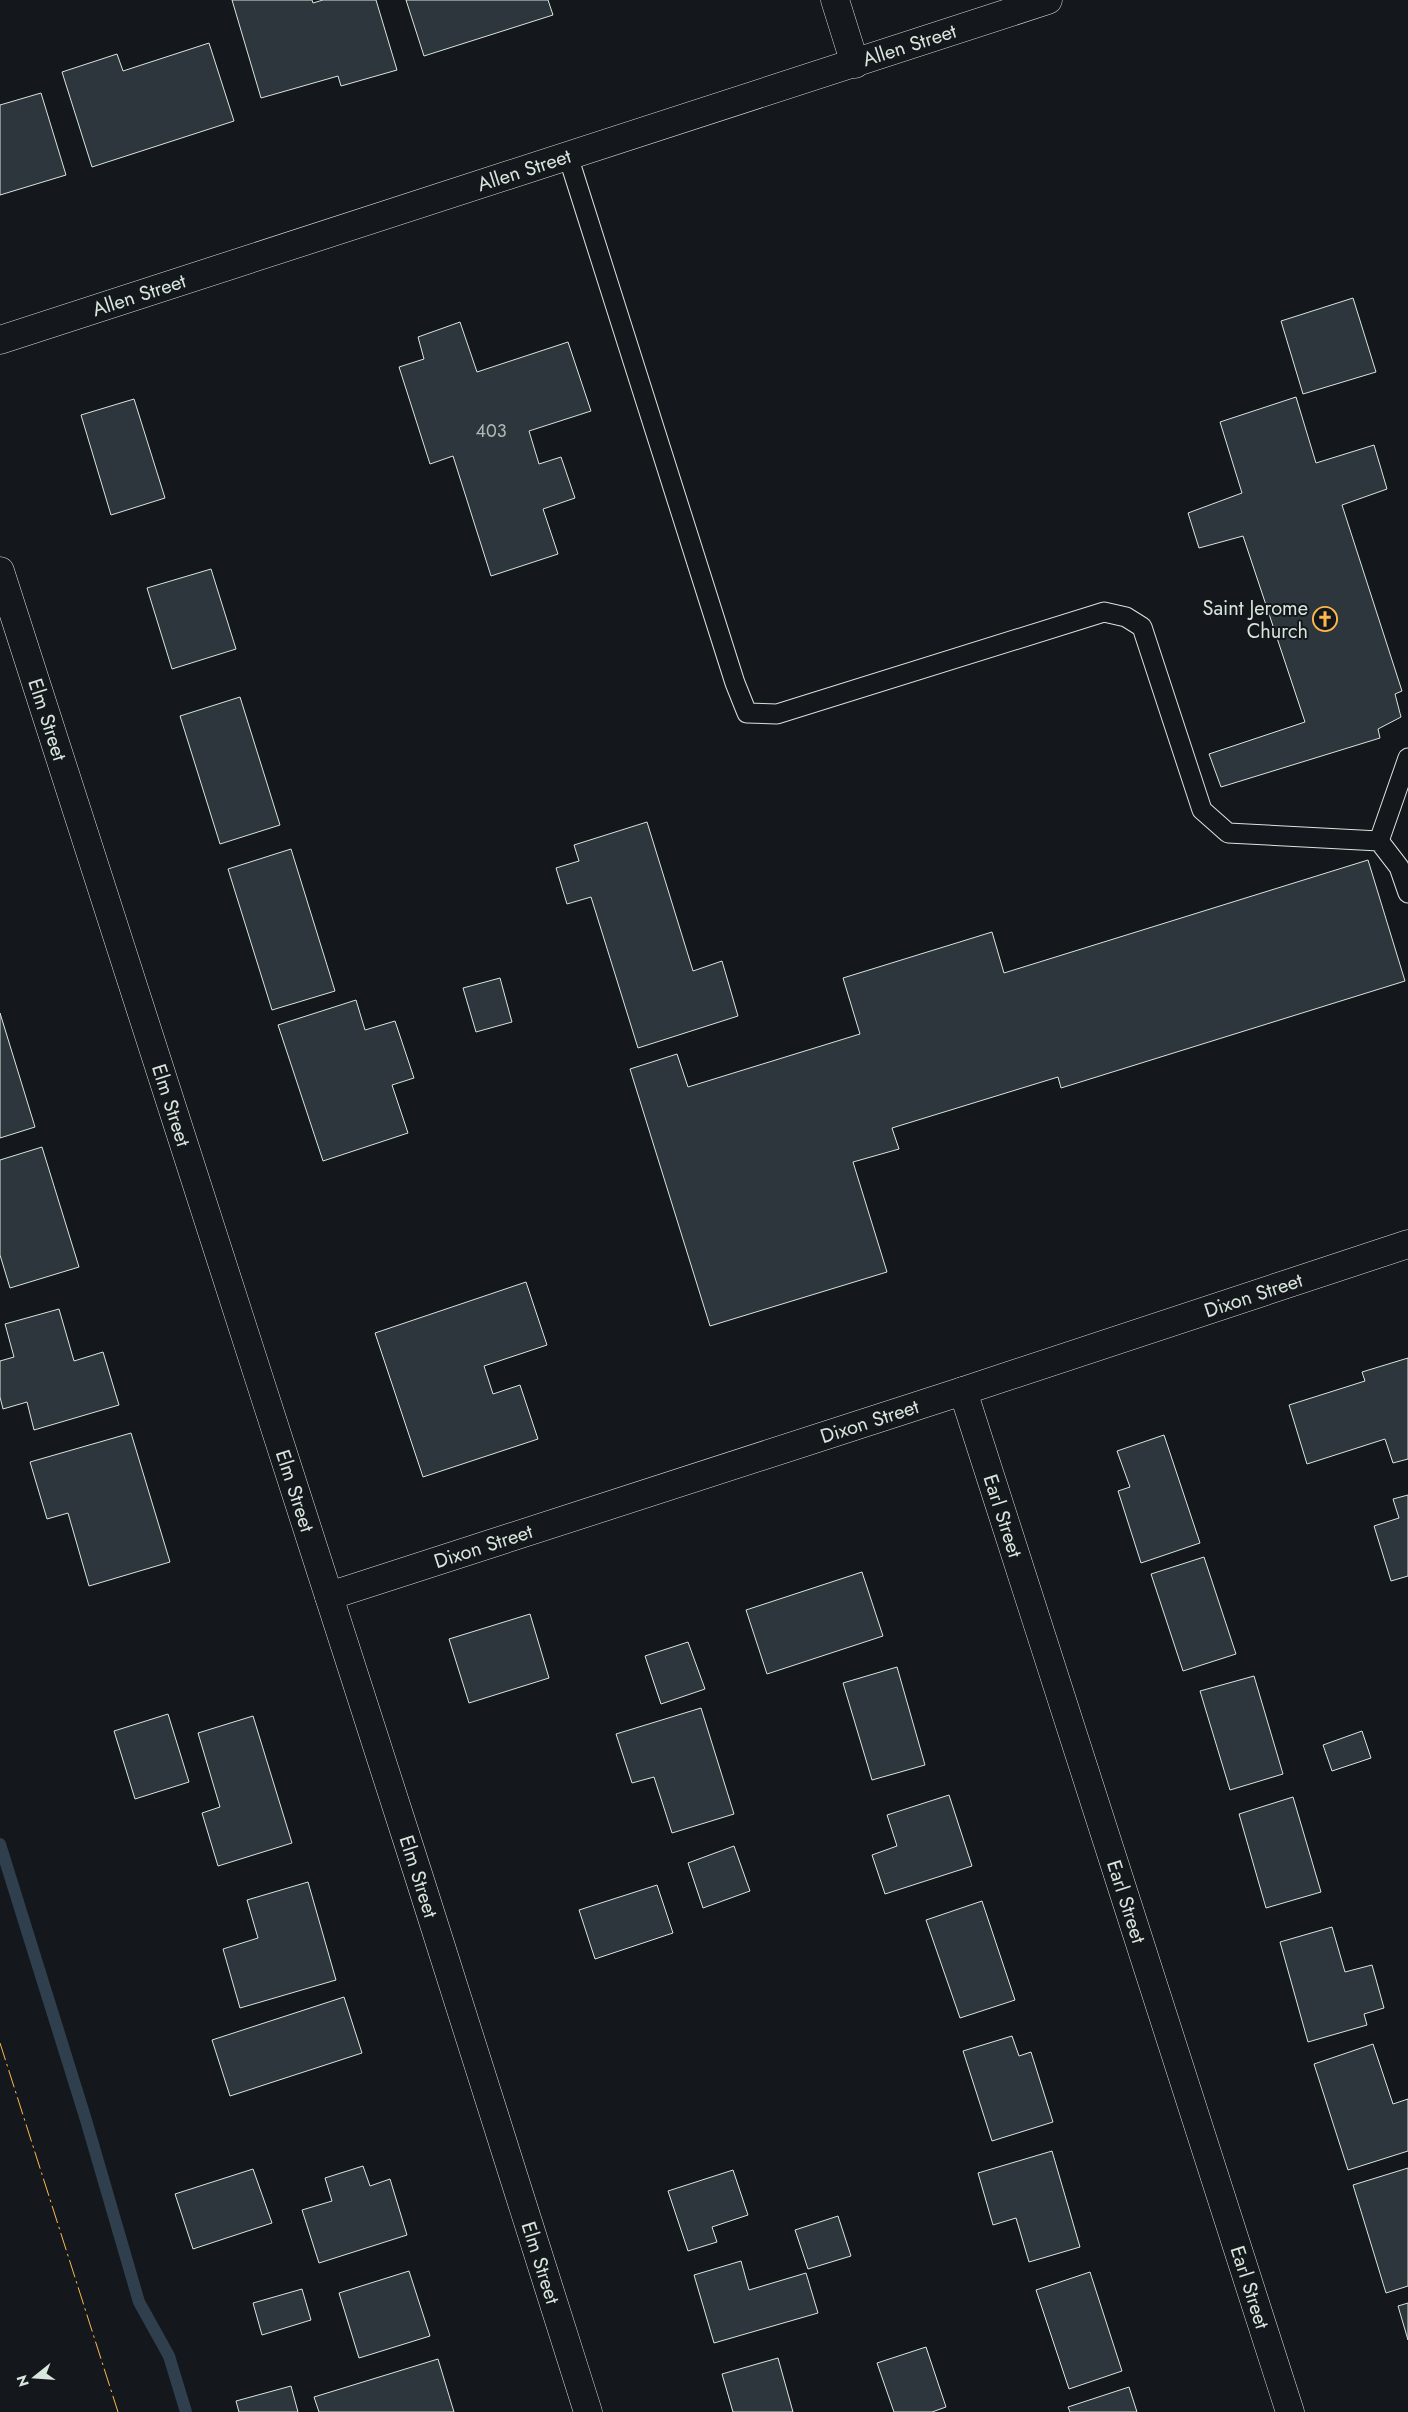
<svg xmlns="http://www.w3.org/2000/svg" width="1408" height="2412" font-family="Jost,sans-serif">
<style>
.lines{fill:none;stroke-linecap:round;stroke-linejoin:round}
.stream{stroke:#2f3f4d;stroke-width:12}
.building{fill:#2c363c;stroke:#d8e6dc}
.service-casing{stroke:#d8e6dc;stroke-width:21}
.minor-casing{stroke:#d8e6dc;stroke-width:29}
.service{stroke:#14181c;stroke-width:19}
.minor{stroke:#14181c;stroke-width:28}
.power{stroke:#ffb74d;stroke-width:1;stroke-dasharray:18 4 2.5 4;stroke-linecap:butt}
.labels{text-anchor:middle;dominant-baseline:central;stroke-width:4;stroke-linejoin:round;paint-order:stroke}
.number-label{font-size:18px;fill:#adbab4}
.street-label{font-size:20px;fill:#d8e6dc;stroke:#14181c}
.poi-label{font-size:20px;fill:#d8e6dc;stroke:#14181c;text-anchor:end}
</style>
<rect width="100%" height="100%" fill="#14181c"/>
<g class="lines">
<path class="stream" d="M 0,1844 L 86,2120 L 139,2302 L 169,2356 L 186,2412"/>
</g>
<g class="building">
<path d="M 232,0 L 312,0 L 313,3 L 323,0 L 376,0 L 397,70 L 341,86 L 338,76 L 261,98 Z"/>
<path d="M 406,0 L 548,0 L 553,15 L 424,56 Z"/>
<path d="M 209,43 L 234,121 L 92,167 L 62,72 L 117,54 L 123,71 Z"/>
<path d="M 41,93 L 66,175 L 0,195 L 0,105 Z"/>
<path d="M 1353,298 L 1376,372 L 1303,394 L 1281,321 Z"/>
<path d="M 460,322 L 477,372 L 568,342 L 591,411 L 529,431 L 539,464 L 561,457 L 575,498 L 543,509 L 558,554 L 491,576 L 453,456 L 430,464 L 399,367 L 424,359 L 418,337 Z"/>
<path d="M 1296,397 L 1316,463 L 1374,445 L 1387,489 L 1342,505 L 1402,691 L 1395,694 L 1401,717 L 1378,729 L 1380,738 L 1221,787 L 1209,754 L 1305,722 L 1243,536 L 1199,548 L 1188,513 L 1242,493 L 1220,422 Z"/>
<path d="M 134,399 L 165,498 L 111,515 L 81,415 Z"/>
<path d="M 211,569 L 236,649 L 172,669 L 147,588 Z"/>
<path d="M 240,697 L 280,825 L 220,844 L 180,716 Z"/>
<path d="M 647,822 L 693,971 L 722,961 L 738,1016 L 638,1048 L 591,897 L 567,904 L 556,868 L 579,861 L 574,845 Z"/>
<path d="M 291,849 L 335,991 L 272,1010 L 228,869 Z"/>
<path d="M 1368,860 L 1405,981 L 1061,1088 L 1058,1077 L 892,1128 L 899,1149 L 853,1162 L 887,1272 L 710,1326 L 630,1069 L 677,1054 L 688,1087 L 860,1034 L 843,978 L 992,932 L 1004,973 Z"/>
<path d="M 500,978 L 512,1022 L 476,1032 L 463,988 Z"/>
<path d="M 356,1000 L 365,1030 L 395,1021 L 414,1078 L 392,1085 L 408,1133 L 323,1161 L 278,1025 Z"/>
<path d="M 0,1013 L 35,1127 L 0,1138 Z"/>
<path d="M 42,1147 L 79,1267 L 10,1288 L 0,1255 L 0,1160 Z"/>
<path d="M 526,1282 L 547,1345 L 484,1366 L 493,1394 L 520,1385 L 538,1439 L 423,1477 L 375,1333 Z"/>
<path d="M 59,1309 L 74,1361 L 103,1352 L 119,1405 L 34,1430 L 27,1402 L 3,1409 L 0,1397 L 0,1361 L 14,1357 L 5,1324 Z"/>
<path d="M 1408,1358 L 1408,1459 L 1393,1463 L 1385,1439 L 1307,1464 L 1289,1405 L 1365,1381 L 1362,1372 Z"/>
<path d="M 131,1433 L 170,1562 L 89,1586 L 68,1513 L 47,1519 L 30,1462 Z"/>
<path d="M 1164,1435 L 1200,1543 L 1141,1563 L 1118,1491 L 1130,1487 L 1117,1451 Z"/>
<path d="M 1408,1495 L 1408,1576 L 1391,1581 L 1374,1526 L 1399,1518 L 1393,1499 Z"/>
<path d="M 1204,1557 L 1236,1654 L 1183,1671 L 1151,1574 Z"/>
<path d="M 862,1572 L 883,1636 L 767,1674 L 746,1610 Z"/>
<path d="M 530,1614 L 549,1678 L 469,1703 L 449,1639 Z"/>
<path d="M 688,1642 L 705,1689 L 661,1704 L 645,1656 Z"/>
<path d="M 897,1667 L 925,1765 L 872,1780 L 843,1683 Z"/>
<path d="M 1254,1676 L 1283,1774 L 1230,1790 L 1200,1691 Z"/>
<path d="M 701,1708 L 734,1814 L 672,1833 L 654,1777 L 632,1783 L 616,1734 Z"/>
<path d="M 168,1714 L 189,1782 L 135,1799 L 114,1731 Z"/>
<path d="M 253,1716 L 292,1843 L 218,1866 L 202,1813 L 220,1807 L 198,1733 Z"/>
<path d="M 1362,1731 L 1371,1758 L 1332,1771 L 1323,1745 Z"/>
<path d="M 949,1795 L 972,1866 L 885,1894 L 872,1855 L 897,1846 L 887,1815 Z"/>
<path d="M 1293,1797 L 1321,1892 L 1266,1908 L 1239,1814 Z"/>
<path d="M 734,1846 L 750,1891 L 703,1908 L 688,1863 Z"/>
<path d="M 308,1882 L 336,1980 L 240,2008 L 223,1949 L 258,1938 L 247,1900 Z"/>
<path d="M 657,1885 L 673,1933 L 595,1959 L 579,1910 Z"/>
<path d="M 982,1901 L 1015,2000 L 960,2018 L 926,1920 Z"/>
<path d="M 1332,1927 L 1345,1972 L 1372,1965 L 1384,2008 L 1364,2014 L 1367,2025 L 1308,2042 L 1280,1942 Z"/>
<path d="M 344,1997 L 362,2053 L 230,2096 L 212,2040 Z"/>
<path d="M 1012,2036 L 1019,2056 L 1031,2052 L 1053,2122 L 992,2141 L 963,2051 Z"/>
<path d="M 1373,2044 L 1393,2104 L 1408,2099 L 1408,2151 L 1348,2170 L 1314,2064 Z"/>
<path d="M 1052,2151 L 1080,2247 L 1029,2262 L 1016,2218 L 993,2225 L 978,2173 Z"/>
<path d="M 363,2166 L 370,2186 L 390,2179 L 407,2235 L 319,2263 L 302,2210 L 332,2201 L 325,2178 Z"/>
<path d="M 1408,2168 L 1408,2286 L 1386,2293 L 1353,2185 Z"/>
<path d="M 253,2169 L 272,2223 L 193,2249 L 175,2194 Z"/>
<path d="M 733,2170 L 748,2215 L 712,2227 L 717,2242 L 688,2251 L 668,2191 Z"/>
<path d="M 838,2216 L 851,2256 L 808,2269 L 795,2230 Z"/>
<path d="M 741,2261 L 749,2290 L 806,2273 L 818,2313 L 714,2343 L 694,2275 Z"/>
<path d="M 409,2271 L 430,2336 L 359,2358 L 339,2293 Z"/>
<path d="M 1090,2272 L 1122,2371 L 1069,2389 L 1036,2290 Z"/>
<path d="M 302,2289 L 311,2320 L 262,2335 L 253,2303 Z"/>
<path d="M 1408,2303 L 1408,2340 L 1398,2306 Z"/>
<path d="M 926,2347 L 946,2407 L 932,2412 L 894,2412 L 877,2363 Z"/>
<path d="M 778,2358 L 793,2412 L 733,2412 L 722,2374 Z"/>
<path d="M 438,2359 L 454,2412 L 319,2412 L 314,2397 Z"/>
<path d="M 291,2386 L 298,2412 L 239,2412 L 236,2401 Z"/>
<path d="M 1129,2387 L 1137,2412 L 1070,2412 L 1068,2407 Z"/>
</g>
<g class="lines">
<defs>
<g id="service">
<path d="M 568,156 L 735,683 L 747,713 L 777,714 L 1104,612 L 1126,617 L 1142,627 L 1202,810 L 1228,833 L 1379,841 L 1399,867 L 1408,893"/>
<path d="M 1379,841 L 1408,758"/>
</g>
<g id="minor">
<path d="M 835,0 L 855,64"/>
<path id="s1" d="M 0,340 L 1048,0"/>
<path id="s2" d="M 0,571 L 420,1880 L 588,2412"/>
<path id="s3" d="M 963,1391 L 1290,2412"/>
<path id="s4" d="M 329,1596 L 963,1391 L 1408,1244"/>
</g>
</defs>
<use href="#service" class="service-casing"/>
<use href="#minor" class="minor-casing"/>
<use href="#service" class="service"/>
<use href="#minor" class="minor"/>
<path class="power" d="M 0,2043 L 118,2412"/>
</g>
<defs>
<symbol id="church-ring" viewBox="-11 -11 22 22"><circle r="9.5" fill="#14181c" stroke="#ffb74d" stroke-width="1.5"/><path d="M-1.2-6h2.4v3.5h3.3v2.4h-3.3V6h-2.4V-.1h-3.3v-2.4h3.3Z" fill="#ffb74d"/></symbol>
</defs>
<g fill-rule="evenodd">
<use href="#church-ring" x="1311" y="605" width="28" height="28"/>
</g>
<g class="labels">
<g class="number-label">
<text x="491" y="431">403</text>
</g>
<g class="street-label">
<text stroke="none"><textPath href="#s1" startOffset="956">Allen Street</textPath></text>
<text stroke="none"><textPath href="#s1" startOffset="551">Allen Street</textPath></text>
<text stroke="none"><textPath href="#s1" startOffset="146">Allen Street</textPath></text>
<text stroke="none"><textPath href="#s2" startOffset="156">Elm Street</textPath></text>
<text stroke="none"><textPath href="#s2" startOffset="561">Elm Street</textPath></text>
<text stroke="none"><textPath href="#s4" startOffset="972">Dixon Street</textPath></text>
<text stroke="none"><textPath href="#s4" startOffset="568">Dixon Street</textPath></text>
<text stroke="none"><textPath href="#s2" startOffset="966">Elm Street</textPath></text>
<text stroke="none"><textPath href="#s3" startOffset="131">Earl Street</textPath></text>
<text stroke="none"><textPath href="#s4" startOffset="162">Dixon Street</textPath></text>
<text stroke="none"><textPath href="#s2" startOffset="1371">Elm Street</textPath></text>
<text stroke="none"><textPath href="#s3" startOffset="536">Earl Street</textPath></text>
<text stroke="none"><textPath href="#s2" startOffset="1776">Elm Street</textPath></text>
<text stroke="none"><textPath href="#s3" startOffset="941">Earl Street</textPath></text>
</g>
<g class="poi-label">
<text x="1308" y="608">Saint Jerome<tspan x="1308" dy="23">Church</tspan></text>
</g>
</g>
<g transform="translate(35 2377) rotate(253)" stroke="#14181c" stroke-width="4" paint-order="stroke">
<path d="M0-4L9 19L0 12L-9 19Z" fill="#d8e6dc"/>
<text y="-8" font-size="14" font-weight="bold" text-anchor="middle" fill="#d8e6dc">N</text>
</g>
</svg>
